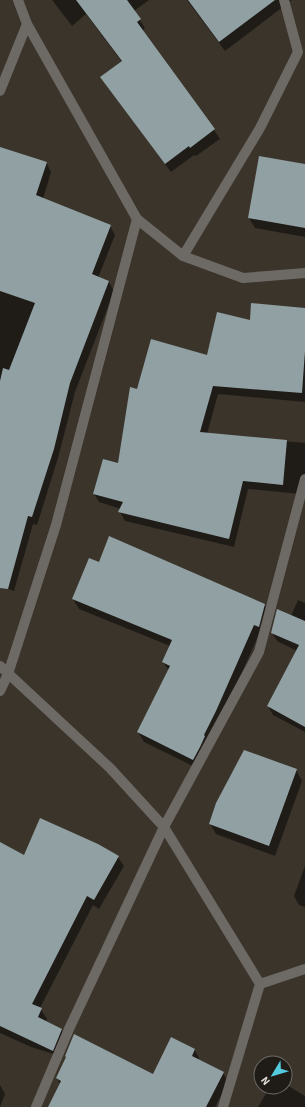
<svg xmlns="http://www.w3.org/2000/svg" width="305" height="1107" font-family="'Source Sans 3',sans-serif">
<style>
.shadow{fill:#0007}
.building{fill:#90a0a3}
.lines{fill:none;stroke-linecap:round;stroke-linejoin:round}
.minor{stroke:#6d6965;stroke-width:10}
</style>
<rect width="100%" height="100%" fill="#3b342b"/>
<g class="shadow">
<path d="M 52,0 L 149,0 L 134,11 L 145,28 L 142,31 L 214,130 L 220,139 L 196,156 L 194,155 L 171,172 L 107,86 L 101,77 L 122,62 L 86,14 L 72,26 Z"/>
<path d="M 187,0 L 292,0 L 225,51 Z"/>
<path d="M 0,148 L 46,162 L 51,172 L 43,199 L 110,226 L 115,235 L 98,278 L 109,282 L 114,291 L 75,392 L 58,458 L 37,525 L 33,524 L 14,591 L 0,586 Z"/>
<path d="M 305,165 L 305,237 L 255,228 L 249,218 Z"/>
<path d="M 305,309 L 305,402 L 218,394 L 207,434 L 305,443 L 305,483 L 301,494 L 248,489 L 234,547 L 125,521 L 120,512 L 121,509 L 99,502 L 94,494 L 119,464 L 138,390 L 207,356 L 251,321 Z"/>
<path d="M 99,563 L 264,605 L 270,615 L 259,634 L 199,769 L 144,742 L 138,732 L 169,671 L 163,662 L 170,646 L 79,609 L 73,599 Z"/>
<path d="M 298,600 L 305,603 L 305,732 L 273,715 L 268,706 L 297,651 L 277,641 L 272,633 L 291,616 Z"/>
<path d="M 296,770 L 302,781 L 275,856 L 216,834 L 210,824 Z"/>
<path d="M 0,843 L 24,857 L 118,857 L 124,866 L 99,909 L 93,905 L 40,1008 L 47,1019 L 46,1021 L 61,1029 L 67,1039 L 60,1056 L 31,1047 L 0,1033 Z"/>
<path d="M 305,866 L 305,907 L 299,905 L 294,896 Z"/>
<path d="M 194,1049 L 199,1058 L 198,1060 L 223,1073 L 228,1082 L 215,1107 L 49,1107 L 60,1084 L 57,1078 L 153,1075 Z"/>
<path d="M 285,1084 L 305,1096 L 305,1107 L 258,1107 L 270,1087 L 285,1087 Z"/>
<path d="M 0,1085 L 5,1094 L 0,1107 Z"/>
</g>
<g class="building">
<path d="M 76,0 L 127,0 L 141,19 L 137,22 L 215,129 L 190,148 L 189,146 L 165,164 L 100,77 L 122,61 Z"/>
<path d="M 188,0 L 275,0 L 219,42 Z"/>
<path d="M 0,147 L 47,162 L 36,195 L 111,225 L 92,274 L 109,281 L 70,383 L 54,449 L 32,517 L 28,516 L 8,589 L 0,588 L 0,381 L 3,368 L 9,370 L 35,303 L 0,291 Z"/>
<path d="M 259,156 L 305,164 L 305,228 L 248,218 Z"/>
<path d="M 251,303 L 305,308 L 305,351 L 302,393 L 213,386 L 200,432 L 287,440 L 283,485 L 243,481 L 229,539 L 118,512 L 123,502 L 93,494 L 103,459 L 118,463 L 130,387 L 137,389 L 151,339 L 207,355 L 217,312 L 250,320 Z"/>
<path d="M 109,536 L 265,604 L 259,627 L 254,625 L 216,711 L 204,735 L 205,736 L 200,747 L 193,760 L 137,732 L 170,666 L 162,662 L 172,640 L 72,599 L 89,558 L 99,562 Z"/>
<path d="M 277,609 L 305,621 L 305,727 L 267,706 L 299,645 L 271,633 Z"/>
<path d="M 244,750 L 297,769 L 269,846 L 209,824 L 216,803 Z"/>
<path d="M 40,818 L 98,844 L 119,856 L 94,900 L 87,896 L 32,1004 L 42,1008 L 38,1017 L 62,1029 L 53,1051 L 0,1026 L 0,842 L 24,855 Z"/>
<path d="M 74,1034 L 153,1074 L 171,1037 L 195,1049 L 192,1056 L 224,1072 L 206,1107 L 48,1107 L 61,1081 L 56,1078 L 66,1057 L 65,1056 Z"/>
</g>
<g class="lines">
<g class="minor">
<path d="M 18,0 L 27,24 L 137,219 L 183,256 L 243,278 L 305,273"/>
<path d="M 0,91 L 27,24"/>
<path d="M 183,256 L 260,128 L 298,52 L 284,0"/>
<path d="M 0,666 L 110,768 L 164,827 L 260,984 L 223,1107"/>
<path d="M 0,691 L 8,674 L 56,525 L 137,219"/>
<path d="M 260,984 L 305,969"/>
<path d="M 36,1107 L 69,1029 L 164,827 L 259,652 L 305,479"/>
</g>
</g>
<g transform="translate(273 1075) rotate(232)"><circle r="19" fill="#1f1c18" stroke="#6c6864"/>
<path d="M0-3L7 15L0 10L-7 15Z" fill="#54cade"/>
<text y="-6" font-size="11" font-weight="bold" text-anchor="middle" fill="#dfdbd5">N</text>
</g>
</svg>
